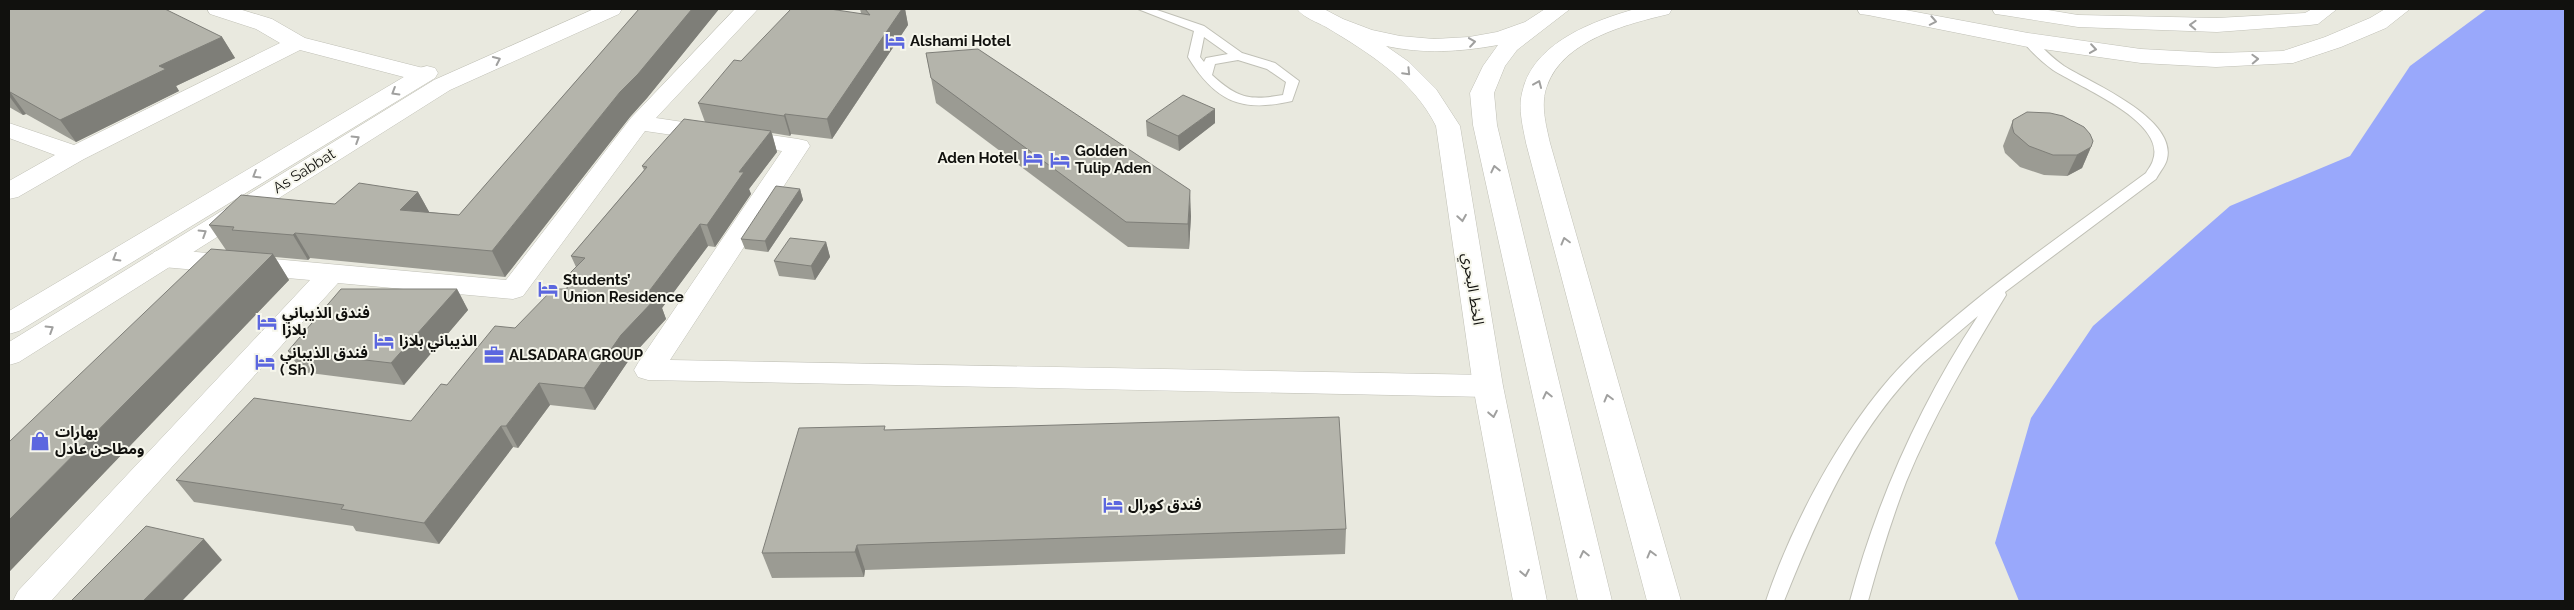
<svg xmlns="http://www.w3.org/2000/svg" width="2574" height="610" font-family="Raleway,'Noto Sans Arabic',sans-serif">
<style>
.water{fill:#99a8fb}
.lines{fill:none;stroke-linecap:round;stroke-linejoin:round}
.service-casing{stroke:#c0c0b6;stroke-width:2}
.minor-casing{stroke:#c0c0b6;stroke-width:1}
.tertiary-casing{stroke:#c0c0b6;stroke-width:1}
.primary-casing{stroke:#c0c0b6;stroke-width:1}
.trunk-casing{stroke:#c0c0b6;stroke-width:1}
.service{fill:#fff;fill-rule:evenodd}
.minor{fill:#fff;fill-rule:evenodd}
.tertiary{fill:#fff;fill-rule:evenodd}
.primary{fill:#fff;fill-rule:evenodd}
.trunk{fill:#fff;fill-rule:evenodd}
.wall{fill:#9b9b93}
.shaded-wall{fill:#7e7e78}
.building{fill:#b4b4ab;stroke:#7e7e78}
.oneway{stroke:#a0a09f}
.labels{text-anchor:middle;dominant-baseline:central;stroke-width:4;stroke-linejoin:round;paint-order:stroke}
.poi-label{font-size:15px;font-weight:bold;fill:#11110e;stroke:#f6f6ec;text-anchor:start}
.street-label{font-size:15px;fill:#11110e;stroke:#f6f6ec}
</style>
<rect width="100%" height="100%" fill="#e9e9df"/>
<path class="water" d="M 2487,9 L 2565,9 L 2565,601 L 2019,601 L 1995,543 L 2031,418 L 2093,326 L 2230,206 L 2350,156 L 2410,66 Z"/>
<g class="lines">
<defs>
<g id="service">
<path d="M 1138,9 L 1154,9 L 1204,26 L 1242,53 L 1275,63 L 1299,81 L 1292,101 C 1241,113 1215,101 1188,57 L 1194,31 ZM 1204,37 L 1228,54 L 1206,58 L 1204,62 L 1200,57 ZM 1238,60 L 1267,69 L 1286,82 L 1283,95 C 1249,101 1237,98 1212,75 L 1215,64 Z"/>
<path d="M 2028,36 L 2032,37 C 2042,47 2052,58 2064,66 C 2091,83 2177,118 2167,159 C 2166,165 2159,173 2156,179 L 2005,292 L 2006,295 C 1969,356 1933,416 1906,482 C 1891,521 1879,561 1868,601 L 1850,601 C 1877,500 1920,404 1978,316 C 1960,331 1941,347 1923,363 C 1856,428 1818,516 1784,601 L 1766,601 C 1793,520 1850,414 1912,355 C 1984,288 2066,232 2146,173 C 2148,169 2152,165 2153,160 C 2167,121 2077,86 2053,70 C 2042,62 2030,51 2022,40 Z"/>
</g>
<g id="minor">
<path d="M 207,9 L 239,9 L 272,19 L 305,38 L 431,70 L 434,75 L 431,80 L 423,82 L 300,50 L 84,159 L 18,197 L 9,199 L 9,181 L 55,155 L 9,138 L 9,123 L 74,145 L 280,43 L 256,29 L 210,14 Z"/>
<path d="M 735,9 L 758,9 L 656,118 L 798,139 L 807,141 L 810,146 L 670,360 L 1488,375 L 1498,379 L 1503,386 L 1498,393 L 1488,397 L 648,380 L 638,377 L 634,370 L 638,363 L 782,151 L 645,131 L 523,296 L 513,299 L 338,283 L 51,601 L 13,601 L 18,591 L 310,280 L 163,267 L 154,264 L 150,258 L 154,252 L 163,249 L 506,280 L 631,118 Z"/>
</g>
<path id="tertiary" d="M 1635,9 L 1672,9 L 1669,14 C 1627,24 1563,40 1547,86 C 1540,104 1546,125 1550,143 L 1681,601 L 1647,601 L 1526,143 C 1523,127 1518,109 1522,93 C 1532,43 1593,21 1635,9 Z"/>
<g id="primary">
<path d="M 594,9 L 622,9 L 619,14 L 450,90 L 19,362 L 9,365 L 9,342 L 434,80 Z"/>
<path d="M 1857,9 L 1900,9 L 2028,33 L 2141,49 L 2216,53 L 2283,51 L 2325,37 L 2370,18 L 2385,9 L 2410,9 L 2386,28 L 2341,47 L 2293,63 L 2216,67 L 2141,63 L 2028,47 L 1868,15 L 1860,14 Z"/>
<path d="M 1992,9 L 2042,9 L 2078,15 L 2217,18 L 2305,13 L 2312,9 L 2337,9 L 2318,24 L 2310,25 L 2217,32 L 2078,27 L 2003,15 L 1995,14 Z"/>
<path d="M 427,66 L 435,68 L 438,73 L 435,78 L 19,331 L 9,334 L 9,311 L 419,68 Z"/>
</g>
<path id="trunk" d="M 1297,9 L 1324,9 L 1343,19 L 1372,30 L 1400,36 L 1434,39 L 1469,37 L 1497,32 L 1525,22 L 1545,9 L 1570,9 L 1517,50 L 1505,66 L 1494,93 L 1497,125 L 1612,601 L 1578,601 L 1473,125 L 1470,93 L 1483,66 L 1498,45 C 1460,52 1423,54 1386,46 L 1409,62 L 1436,89 L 1460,126 L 1503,386 L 1547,601 L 1513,601 L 1473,386 L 1436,126 C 1413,80 1369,53 1326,27 C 1317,22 1304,18 1297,9 Z"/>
</defs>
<use href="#service" class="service-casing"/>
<use href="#minor" class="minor-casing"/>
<use href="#tertiary" class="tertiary-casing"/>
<use href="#primary" class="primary-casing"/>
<use href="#trunk" class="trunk-casing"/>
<use href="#service" class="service"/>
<use href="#minor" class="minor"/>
<use href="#tertiary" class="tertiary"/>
<use href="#primary" class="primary"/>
<use href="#trunk" class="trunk"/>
</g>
<g class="wall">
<path d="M 9,9 L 222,37 L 235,58 L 176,86 L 179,91 L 76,142 L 26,114 L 23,115 L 9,107 Z"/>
<path d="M 639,9 L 719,9 L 647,98 L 630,117 L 505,277 L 310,258 L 308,260 L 275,257 L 289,280 L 9,572 L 9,442 L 226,250 L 209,225 L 335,204 L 418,192 L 429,212 L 459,215 Z"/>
<path d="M 860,9 L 905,9 L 908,25 L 832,139 L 791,134 L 790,136 L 772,133 L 777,152 L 749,189 L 751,194 L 715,247 L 708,246 L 662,308 L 666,319 L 631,357 L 595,410 L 550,405 L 518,448 L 513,447 L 439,544 L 356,531 L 353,526 L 194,502 L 176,480 L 411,421 L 447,385 L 515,328 L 567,289 L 576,267 L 571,256 L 644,170 L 642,166 L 705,122 L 698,103 L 741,61 L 861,13 Z"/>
<path d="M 926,53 L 1191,216 L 1189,249 L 1128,247 L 936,103 Z"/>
<path d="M 2013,120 L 2091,147 L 2082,168 L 2067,176 L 2044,175 L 2020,167 L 2005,153 L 2003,146 Z"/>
<path d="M 1146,121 L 1215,123 L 1179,151 L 1147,136 Z"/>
<path d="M 800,189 L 803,200 L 768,252 L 745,249 L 741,239 Z"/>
<path d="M 826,242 L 830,257 L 815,280 L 779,276 L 774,261 Z"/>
<path d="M 457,289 L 468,310 L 404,385 L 302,372 L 288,351 Z"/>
<path d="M 886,430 L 1346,529 L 1345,554 L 865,570 L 864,577 L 772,578 L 762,553 Z"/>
</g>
<g class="shaded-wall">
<path d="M 692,9 L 719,9 L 647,98 L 630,117 L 505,277 L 492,251 L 620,92 Z"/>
<path d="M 902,9 L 905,9 L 908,25 L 832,139 L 827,119 Z"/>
<path d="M 222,37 L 235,58 L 176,86 L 179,91 L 76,142 L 60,120 L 159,66 Z"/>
<path d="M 10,92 L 26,114 L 23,115 L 9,96 L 9,93 Z"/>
<path d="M 1215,109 L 1215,123 L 1179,151 L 1178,136 Z"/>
<path d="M 785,114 L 791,134 L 790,136 L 784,116 Z"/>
<path d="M 771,131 L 777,152 L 749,189 L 751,194 L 715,247 L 707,225 L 739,172 Z"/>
<path d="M 2091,147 L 2082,168 L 2067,176 L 2077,155 Z"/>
<path d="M 800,189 L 803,200 L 768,252 L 765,241 Z"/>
<path d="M 1190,190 L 1191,216 L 1189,249 L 1188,224 Z"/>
<path d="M 418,192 L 432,217 L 400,210 Z"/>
<path d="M 700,224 L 708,246 L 662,308 L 666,319 L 631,357 L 595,410 L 584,388 L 647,294 Z"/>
<path d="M 295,233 L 310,258 L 308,260 L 293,235 Z"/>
<path d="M 826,242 L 830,257 L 815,280 L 811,266 Z"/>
<path d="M 273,254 L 289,280 L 9,572 L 9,520 Z"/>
<path d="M 457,289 L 468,310 L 404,385 L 391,363 Z"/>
<path d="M 539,383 L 550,405 L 518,448 L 506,426 Z"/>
<path d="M 501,426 L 513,447 L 439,544 L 424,523 Z"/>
<path d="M 204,539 L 222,560 L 182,601 L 143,601 Z"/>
<path d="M 857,545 L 865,570 L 864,577 L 855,552 Z"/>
</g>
<g class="building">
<path d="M 9,9 L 165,9 L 222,37 L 159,66 L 166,69 L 60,120 L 10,92 L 9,93 Z"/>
<path d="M 639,9 L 692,9 L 638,74 L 620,92 L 492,251 L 295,233 L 293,235 L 232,230 L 234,227 L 209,225 L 241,195 L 335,204 L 359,183 L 418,192 L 400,210 L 459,215 Z"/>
<path d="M 791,9 L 830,9 L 870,15 L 865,9 L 902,9 L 827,119 L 785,114 L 784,116 L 698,103 L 734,60 L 741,61 Z"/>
<path d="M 978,49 L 1190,190 L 1188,224 L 1126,222 L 931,78 L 926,53 Z"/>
<path d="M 1183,95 L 1215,109 L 1178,136 L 1146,121 Z"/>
<path d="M 2027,112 L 2050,113 L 2063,116 L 2084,127 L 2090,134 L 2093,141 L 2091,147 L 2077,155 L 2053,155 L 2029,146 L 2014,133 L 2012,126 L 2013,120 Z"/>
<path d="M 684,119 L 771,131 L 739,172 L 744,172 L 707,225 L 700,224 L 647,294 L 657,297 L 621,335 L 584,388 L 539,383 L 506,426 L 501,426 L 424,523 L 341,509 L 344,505 L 176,480 L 254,398 L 411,421 L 441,384 L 447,385 L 495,326 L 515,328 L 553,289 L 567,289 L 568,275 L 585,258 L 571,256 L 647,167 L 642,166 Z"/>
<path d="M 776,186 L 800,189 L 765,241 L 741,239 Z"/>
<path d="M 790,238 L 826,242 L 811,266 L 774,261 Z"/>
<path d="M 211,249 L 273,254 L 9,520 L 9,442 Z"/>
<path d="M 341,289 L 457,289 L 391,363 L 288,351 Z"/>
<path d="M 1339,417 L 1346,529 L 857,545 L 855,552 L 762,553 L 799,428 L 885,426 L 884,430 Z"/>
<path d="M 146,526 L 204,539 L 143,601 L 71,601 Z"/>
</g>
<defs><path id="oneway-chevron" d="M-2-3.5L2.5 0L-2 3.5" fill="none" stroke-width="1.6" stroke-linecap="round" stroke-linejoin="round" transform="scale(1.25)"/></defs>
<g class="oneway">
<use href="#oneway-chevron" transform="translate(1933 21) rotate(11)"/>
<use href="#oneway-chevron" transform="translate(2193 25) rotate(-178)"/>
<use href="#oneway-chevron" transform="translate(1472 42) rotate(-8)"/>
<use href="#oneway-chevron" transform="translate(2093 49) rotate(8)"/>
<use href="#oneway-chevron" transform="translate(2255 59) rotate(-2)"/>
<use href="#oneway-chevron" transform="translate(497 60) rotate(-25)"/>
<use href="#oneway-chevron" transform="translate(1407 72) rotate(46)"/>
<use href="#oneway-chevron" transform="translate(1538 84) rotate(-67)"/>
<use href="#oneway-chevron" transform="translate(395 92) rotate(149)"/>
<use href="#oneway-chevron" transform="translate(356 139) rotate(-32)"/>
<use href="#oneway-chevron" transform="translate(1495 169) rotate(-103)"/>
<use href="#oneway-chevron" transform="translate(256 175) rotate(149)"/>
<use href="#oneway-chevron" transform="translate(1462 218) rotate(81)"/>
<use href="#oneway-chevron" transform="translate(203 233) rotate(-32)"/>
<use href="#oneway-chevron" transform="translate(1565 241) rotate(-105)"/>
<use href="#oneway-chevron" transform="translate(116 258) rotate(149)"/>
<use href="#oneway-chevron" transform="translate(50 329) rotate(-32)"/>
<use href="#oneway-chevron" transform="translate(1547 395) rotate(-103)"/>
<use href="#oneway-chevron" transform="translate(1608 398) rotate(-105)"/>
<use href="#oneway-chevron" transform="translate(1493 414) rotate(79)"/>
<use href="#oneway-chevron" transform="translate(1584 554) rotate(-103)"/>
<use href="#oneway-chevron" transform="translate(1651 554) rotate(-105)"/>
<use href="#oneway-chevron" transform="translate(1525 573) rotate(79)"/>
</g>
<defs>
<symbol id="hotel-bare" viewBox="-9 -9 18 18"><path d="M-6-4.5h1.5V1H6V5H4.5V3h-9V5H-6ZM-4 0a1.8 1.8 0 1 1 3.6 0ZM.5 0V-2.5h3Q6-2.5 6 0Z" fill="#5c67df" stroke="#f6f6ec" stroke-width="2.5" paint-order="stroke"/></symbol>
<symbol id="office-bare" viewBox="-9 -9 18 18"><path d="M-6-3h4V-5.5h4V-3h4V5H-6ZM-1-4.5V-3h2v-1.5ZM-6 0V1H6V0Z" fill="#5c67df" stroke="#f6f6ec" stroke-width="2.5" paint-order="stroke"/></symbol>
<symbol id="shop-bare" viewBox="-9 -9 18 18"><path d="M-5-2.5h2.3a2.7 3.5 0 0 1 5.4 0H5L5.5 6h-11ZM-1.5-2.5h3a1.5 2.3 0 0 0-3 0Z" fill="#5c67df" stroke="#f6f6ec" stroke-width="2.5" paint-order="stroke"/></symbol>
</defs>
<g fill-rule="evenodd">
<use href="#hotel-bare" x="881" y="27" width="28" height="28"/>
<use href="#hotel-bare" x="1019" y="144" width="28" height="28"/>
<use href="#hotel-bare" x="1046" y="146" width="28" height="28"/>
<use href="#hotel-bare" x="534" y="275" width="28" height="28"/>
<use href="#hotel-bare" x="253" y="308" width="28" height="28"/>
<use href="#hotel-bare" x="370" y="327" width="28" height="28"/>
<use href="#office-bare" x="480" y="341" width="28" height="28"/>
<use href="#hotel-bare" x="251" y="348" width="28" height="28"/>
<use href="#shop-bare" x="26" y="427" width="28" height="28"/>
<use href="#hotel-bare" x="1099" y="491" width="28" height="28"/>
</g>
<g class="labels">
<g class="poi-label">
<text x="910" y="41">Alshami Hotel</text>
<text x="1075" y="151">Golden<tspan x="1075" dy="17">Tulip Aden</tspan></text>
<text x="1018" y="158" text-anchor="end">Aden Hotel</text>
<text x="563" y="280">Students’<tspan x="563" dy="17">Union Residence</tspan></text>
<text x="282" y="313">فندق الذيباني<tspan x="282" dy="17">بلازا</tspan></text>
<text x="399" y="341">الذيباني بلازا</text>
<text x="280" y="353">فندق الذيباني<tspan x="280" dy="17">( Sh )</tspan></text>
<text x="509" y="355">ALSADARA GROUP</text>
<text x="55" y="432">بهارات<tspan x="55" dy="17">ومطاحن عادل</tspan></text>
<text x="1128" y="505">فندق كورال</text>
</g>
<g class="street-label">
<text transform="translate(304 171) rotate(-32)">As Sabbat</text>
<text transform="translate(1473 289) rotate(81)">الخط البحري</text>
</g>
</g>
<rect width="2574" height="610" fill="none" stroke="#11110e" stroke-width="20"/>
</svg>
